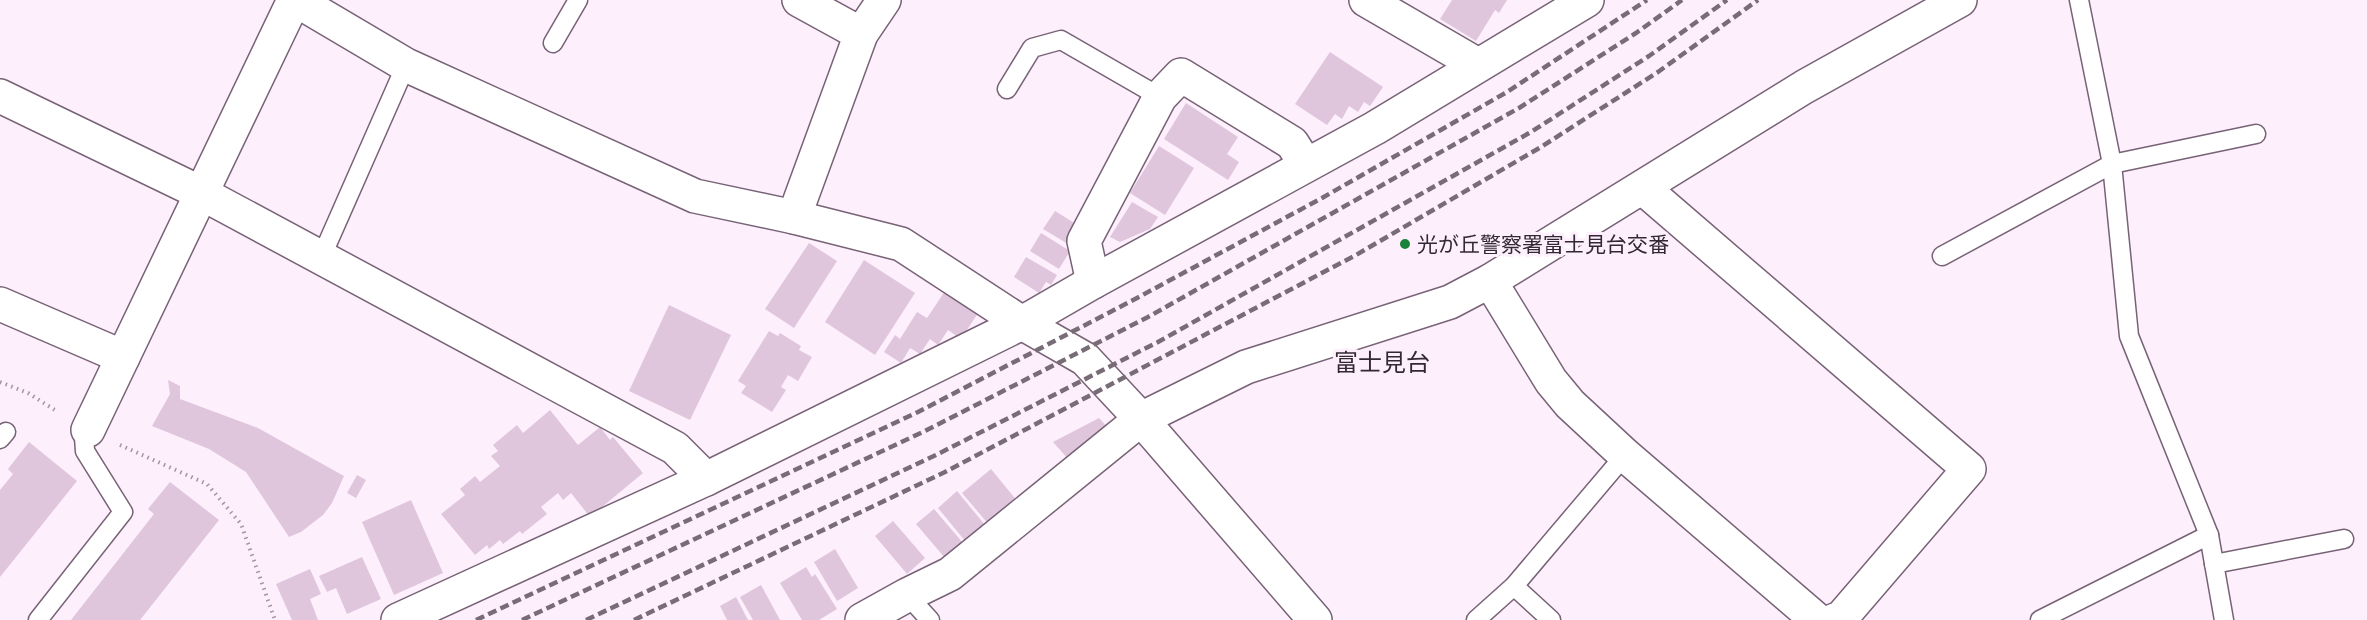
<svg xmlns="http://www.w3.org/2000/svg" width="2367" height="620" font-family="'Zilla Slab','Noto Sans JP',serif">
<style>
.building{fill:#dfc6dd}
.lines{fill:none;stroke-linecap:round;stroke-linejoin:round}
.service-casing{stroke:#776276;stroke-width:21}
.minor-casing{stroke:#776276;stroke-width:36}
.path{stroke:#a295a1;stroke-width:4;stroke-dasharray:1.5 4.5;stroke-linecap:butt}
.service{stroke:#fff;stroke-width:18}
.minor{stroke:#fff;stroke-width:33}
.rail{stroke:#786c77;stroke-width:4.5;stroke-dasharray:9 4.5;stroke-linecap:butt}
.poi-dot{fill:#198339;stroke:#feeffd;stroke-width:2}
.labels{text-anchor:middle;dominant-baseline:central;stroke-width:6;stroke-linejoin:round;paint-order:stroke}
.poi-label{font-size:21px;fill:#332932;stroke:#feeffd;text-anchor:start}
.quarter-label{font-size:24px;fill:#332932;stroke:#feeffd}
</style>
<rect width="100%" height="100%" fill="#feeffd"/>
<g class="building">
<path d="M 1452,0 L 1507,0 L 1499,13 L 1495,10 L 1476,41 L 1440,19 Z"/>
<path d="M 1330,52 L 1383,87 L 1370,106 L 1364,102 L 1358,112 L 1349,106 L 1342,119 L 1335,114 L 1327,125 L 1295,104 Z"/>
<path d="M 1186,103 L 1238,137 L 1227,154 L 1239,162 L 1228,180 L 1164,139 Z"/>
<path d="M 1159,146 L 1194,168 L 1165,215 L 1130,193 Z"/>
<path d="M 1132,202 L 1158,217 L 1150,229 L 1120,242 L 1110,237 Z"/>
<path d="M 1055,211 L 1084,229 L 1073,247 L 1043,229 Z"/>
<path d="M 1041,233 L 1070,251 L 1059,269 L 1030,251 Z"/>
<path d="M 809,243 L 837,261 L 794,328 L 765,309 Z"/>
<path d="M 1026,257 L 1057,275 L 1051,285 L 1046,282 L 1039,293 L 1014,277 Z"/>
<path d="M 864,260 L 915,293 L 875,355 L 825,322 Z"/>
<path d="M 947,288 L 980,310 L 961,339 L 948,330 L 938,345 L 930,339 L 920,354 L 910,348 L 901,363 L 884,352 L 895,335 L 900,339 L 917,312 L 927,318 Z"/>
<path d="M 669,305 L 731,335 L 690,420 L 629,391 Z"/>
<path d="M 769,331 L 778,336 L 780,333 L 801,346 L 799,350 L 812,357 L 798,381 L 788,375 L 781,387 L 786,390 L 772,412 L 741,393 L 746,386 L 738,381 Z"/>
<path d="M 168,380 L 180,386 L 180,399 L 258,428 L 344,476 L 332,503 L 323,515 L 301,532 L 289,537 L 246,472 L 209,449 L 152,426 L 170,394 Z"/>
<path d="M 550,410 L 578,445 L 600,427 L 610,440 L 613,437 L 643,473 L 590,517 L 571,493 L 563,500 L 558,493 L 541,507 L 547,514 L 522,534 L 520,531 L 503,544 L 500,540 L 489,549 L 487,545 L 475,555 L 441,514 L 465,495 L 460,489 L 475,476 L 480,482 L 500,466 L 491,456 L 498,451 L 493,445 L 517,425 L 523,433 Z"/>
<path d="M 1099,418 L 1110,430 L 1070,461 L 1053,442 Z"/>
<path d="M 29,442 L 77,481 L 0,577 L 0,490 L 13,474 L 8,469 Z"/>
<path d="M 991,469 L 1018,502 L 990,526 L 962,493 Z"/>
<path d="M 357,475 L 366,480 L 356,498 L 347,493 Z"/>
<path d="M 170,482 L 219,520 L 140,620 L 71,620 L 154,514 L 148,509 Z"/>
<path d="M 957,491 L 985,525 L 966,542 L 938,508 Z"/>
<path d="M 411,500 L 443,573 L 394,595 L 362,522 Z"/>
<path d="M 934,509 L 963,543 L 945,558 L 916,524 Z"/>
<path d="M 893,521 L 925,558 L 907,574 L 875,536 Z"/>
<path d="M 835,549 L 858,588 L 837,601 L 814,562 Z"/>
<path d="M 362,557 L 381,599 L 347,614 L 336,588 L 327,592 L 319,576 Z"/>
<path d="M 806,567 L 812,577 L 815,574 L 837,609 L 819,620 L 802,620 L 780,583 Z"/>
<path d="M 310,569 L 321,594 L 310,599 L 318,620 L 292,620 L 276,584 Z"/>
<path d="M 761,585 L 780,620 L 753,620 L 740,597 Z"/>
<path d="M 736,597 L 748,620 L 727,620 L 720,606 Z"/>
</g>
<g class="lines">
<defs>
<g id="service">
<path d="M 2079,0 L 2112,164 L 2129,336 L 2209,535 L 2224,620"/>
<path d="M 553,43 L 578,0"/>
<path d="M 1007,89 L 1032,48 L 1061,40 L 1160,97"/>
<path d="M 1942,256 L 2112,164 L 2256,134"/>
<path d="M 321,258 L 406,65"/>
<path d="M 0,439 L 6,432"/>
<path d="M 2214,564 L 2344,539"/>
<path d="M 1514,586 L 1551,620"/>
<path d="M 907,595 L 930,620"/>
<path d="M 38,620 L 123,512 L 85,451 L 84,437 L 88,430"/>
<path d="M 1476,620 L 1514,586 L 1625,455"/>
<path d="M 2040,620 L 2209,535"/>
</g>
<g id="minor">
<path d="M 296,0 L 406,65 L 695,196 L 794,217 L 901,244 L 1022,323 L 1085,359 L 1141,419 L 1315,620"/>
<path d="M 799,0 L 861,34"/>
<path d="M 1366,0 L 1478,65"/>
<path d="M 0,96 L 201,193 L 675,448 L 706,479"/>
<path d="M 1643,188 L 1969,469 L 1841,618 L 1835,620"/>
<path d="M 794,217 L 861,34 L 884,0"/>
<path d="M 1490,281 L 1551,381 L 1570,404 L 1625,455 L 1817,620"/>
<path d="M 1093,282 L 1084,241 L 1160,97 L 1181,75 L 1292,143 L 1306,165"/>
<path d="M 0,304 L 123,357"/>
<path d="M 88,430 L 294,0"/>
<path d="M 398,620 L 706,479 L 1022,323 L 1093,282 L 1375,128 L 1587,0"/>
<path d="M 862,620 L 907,595 L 950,574 L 1141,419 L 1246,367 L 1450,302 L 1490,281 L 1804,87 L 1960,0"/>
</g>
</defs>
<use href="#service" class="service-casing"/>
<use href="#minor" class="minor-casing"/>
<g class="path">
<path d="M 0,382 L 28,393 L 58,412"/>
<path d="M 120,445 L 207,484 L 241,524 L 275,620"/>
</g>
<use href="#service" class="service"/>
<use href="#minor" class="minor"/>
<g class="rail">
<path d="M 476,620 L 918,412 L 1137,298 L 1322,198 L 1507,92 L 1647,0"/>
<path d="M 522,620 L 925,431 L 1148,317 L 1519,108 L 1636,33 L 1682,0"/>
<path d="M 586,620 L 936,455 L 1158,342 L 1531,132 L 1649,56 L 1727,0"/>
<path d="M 634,620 L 945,472 L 1356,255 L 1541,147 L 1658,72 L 1758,0"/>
</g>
</g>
<circle class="poi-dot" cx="1405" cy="244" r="6"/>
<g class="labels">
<g class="poi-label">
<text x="1417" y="244">光が丘警察署富士見台交番</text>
</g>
<g class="quarter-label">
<text x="1382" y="362">富士見台</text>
</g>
</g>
</svg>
